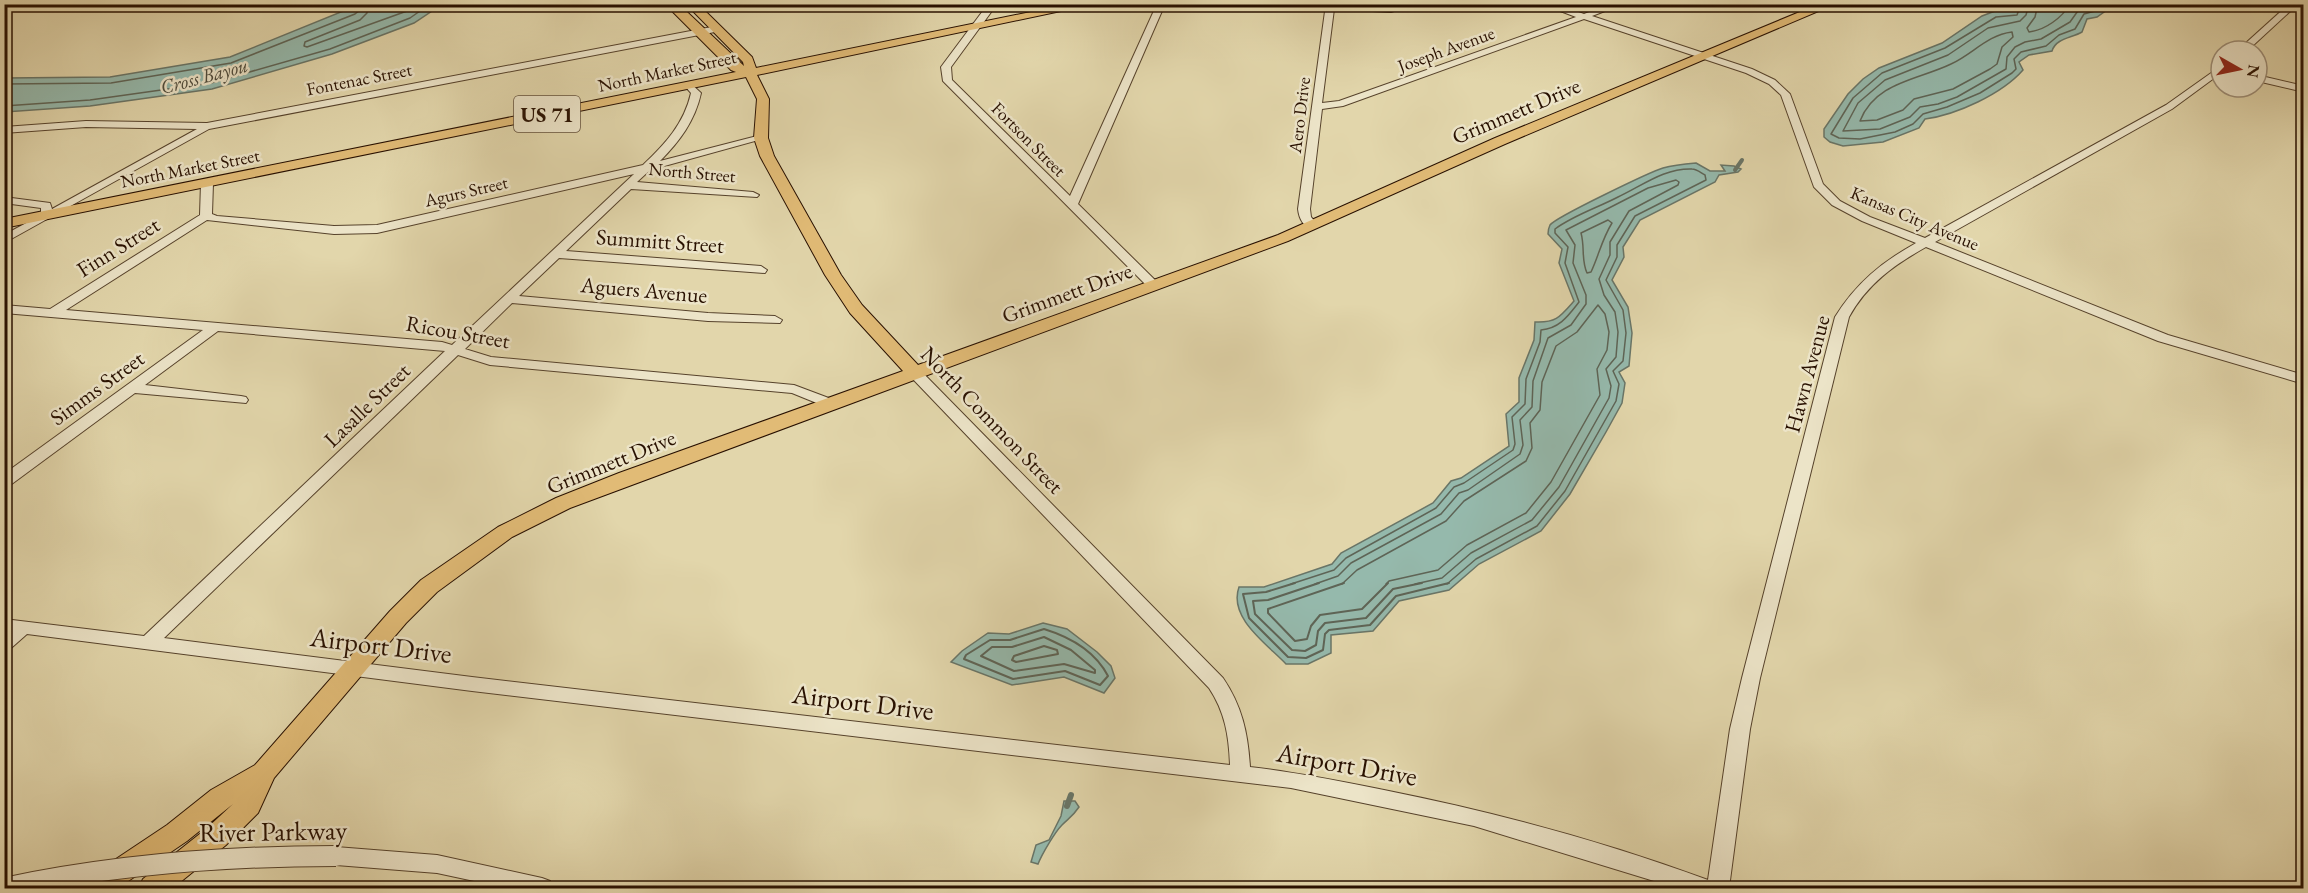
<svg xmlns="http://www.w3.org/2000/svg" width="2308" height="893" font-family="'EB Garamond',serif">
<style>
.water{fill:#95b9ac;stroke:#697567;stroke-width:1.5}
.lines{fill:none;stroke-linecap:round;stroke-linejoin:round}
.shore-far1{stroke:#5e6456;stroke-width:1.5}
.shore{stroke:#5e6456;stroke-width:2}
.stream-far1{stroke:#697567;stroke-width:4}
.stream{stroke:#697567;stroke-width:6}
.minor-casing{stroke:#56422b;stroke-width:2}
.major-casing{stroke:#281000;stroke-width:2}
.minor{fill:#ece4c8;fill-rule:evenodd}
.major{fill:#e1bb76;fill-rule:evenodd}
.minor-bridge-casing{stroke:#56422b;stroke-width:22;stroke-linecap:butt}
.minor-bridge{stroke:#ece4c8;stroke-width:20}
.labels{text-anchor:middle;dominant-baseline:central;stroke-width:5;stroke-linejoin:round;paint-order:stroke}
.far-street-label{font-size:18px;fill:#281000;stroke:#ece4c8}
.far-water-label{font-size:20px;font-style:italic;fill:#4e4b3c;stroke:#ece4c8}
.shield{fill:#ece4c8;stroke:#63503c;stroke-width:1.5}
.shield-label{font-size:21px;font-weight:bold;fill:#281000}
.street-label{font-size:22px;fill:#281000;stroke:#ece4c8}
.near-street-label{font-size:27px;fill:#281000;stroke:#ece4c8}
</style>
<rect width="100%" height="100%" fill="#e2d6ab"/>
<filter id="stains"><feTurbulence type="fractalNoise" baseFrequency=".00333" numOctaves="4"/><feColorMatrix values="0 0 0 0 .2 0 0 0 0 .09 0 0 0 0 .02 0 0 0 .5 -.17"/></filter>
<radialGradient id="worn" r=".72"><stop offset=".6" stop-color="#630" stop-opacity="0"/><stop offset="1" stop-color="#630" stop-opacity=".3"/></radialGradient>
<g class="water">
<path d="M 358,5 L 441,5 L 414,23 L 332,54 L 212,89 L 90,106 L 5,112 L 5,78 L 110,77 L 230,57 Z"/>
<path d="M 2015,5 L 2114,5 L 2097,17 L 2087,19 L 2082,32 C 2072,38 2056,38 2052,51 L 2029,55 L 2019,62 L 2023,70 C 2002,94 1956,115 1925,119 L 1919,128 L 1883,142 L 1843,146 L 1830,142 L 1824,137 L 1824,129 L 1848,94 L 1863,79 L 1879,68 L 1942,43 L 1982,16 L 1995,11 L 2014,9 Z"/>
<path d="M 1696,163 L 1710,171 L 1725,171 L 1721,165 L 1734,166 L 1741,169 L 1738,172 L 1719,175 L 1715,182 L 1640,220 L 1623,247 L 1624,257 L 1612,280 L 1628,307 L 1632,333 L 1629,366 L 1619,372 L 1625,383 L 1622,403 L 1606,432 L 1570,494 L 1541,531 L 1479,564 L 1449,590 L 1399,601 L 1373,631 L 1331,635 L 1331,653 L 1308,664 L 1286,664 C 1267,644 1228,618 1239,587 L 1264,587 L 1332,564 L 1341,553 L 1433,503 L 1451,481 L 1461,478 L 1509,446 L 1506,414 L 1519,402 L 1519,378 L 1534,340 L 1535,322 C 1556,323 1560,317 1574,301 L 1559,263 L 1562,249 L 1548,234 C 1548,232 1549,227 1550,225 C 1556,217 1650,172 1663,168 C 1674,165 1685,164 1696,163 Z"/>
<path d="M 1043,623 L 1067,629 L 1097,652 L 1111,666 L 1115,678 L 1104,693 L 1064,677 L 1012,685 L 951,662 L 962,651 L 988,633 L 1009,634 Z"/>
<path d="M 1064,801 L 1075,801 L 1079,807 C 1073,816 1069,818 1062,825 C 1055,832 1042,854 1038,864 L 1031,862 L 1036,845 L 1049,840 L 1061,816 Z"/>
</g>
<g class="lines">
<g class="shore-far1">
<path d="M 368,4 L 367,13 L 360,20 L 305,42 L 304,46 L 307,47 L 407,11 L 417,4"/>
<path d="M 2021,4 L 2017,15 L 1996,17 L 1945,48 L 1882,73 L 1853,98 L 1831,134 L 1839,138 L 1860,139 L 1895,132 L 1913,124 L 1923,114 L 1947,107 L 1980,93 L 2012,73 L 2016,69 L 2014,59 L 2021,52 L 2046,46 L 2059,35 L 2075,29 L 2084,14 L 2095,11 L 2104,4"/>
<path d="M 2029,4 L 2026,15 L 2020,21 L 1988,28 L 1948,55 L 1885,80 L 1858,103 L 1843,131 L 1880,129 L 1910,117 L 1920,107 L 1938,104 L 1957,97 L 2006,69 L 2007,57 L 2015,47 L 2025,42 L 2041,39 L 2070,22 L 2080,8 L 2090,4"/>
<path d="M 2038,4 L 2035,17 L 2027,28 L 2029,32 C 2045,30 2062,18 2070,4"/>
<path d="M 2012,32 L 2013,37 L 2002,47 L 1997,64 L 1990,69 L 1953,89 L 1914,99 L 1903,110 L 1877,120 L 1860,121 C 1875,82 1918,80 1951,64 C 1973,54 1987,35 2012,32 Z"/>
<path d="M 4,84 L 111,83 L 231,63 L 355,14 L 360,10 L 361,4"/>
<path d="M 4,106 L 90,100 L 211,83 L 330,49 L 410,18 L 430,4"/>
<path d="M 1608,220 L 1612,223 C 1602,239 1599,255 1591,272 L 1587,273 C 1581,260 1585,247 1581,233 Z"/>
<path d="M 1291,584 L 1334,570 L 1346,558 L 1436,508 L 1454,487 L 1464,483 L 1513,450 L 1515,444 L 1512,417 L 1525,404 L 1526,379 L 1540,342 L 1541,330 C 1560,328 1568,316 1579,302 L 1565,263 L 1568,247 L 1555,233 L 1555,229 C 1574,215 1597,208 1618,197 C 1642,186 1664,168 1692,169 C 1697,169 1701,173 1705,175 L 1706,180 L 1635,216 L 1617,245 L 1617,257 L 1606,280 L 1623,310 L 1626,333 L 1623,361 L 1613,371 L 1619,384 L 1616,401 L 1565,491 L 1537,526 L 1476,559 L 1447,584"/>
<path d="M 1315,584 L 1338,576 L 1351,563 L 1441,514 L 1459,493 L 1468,490 L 1520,454 L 1523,445 L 1520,420 L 1532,407 L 1533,381 L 1548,338 L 1571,325 L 1586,304 L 1586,295 L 1573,263 L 1575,245 L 1566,230 L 1648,188 L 1676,180 L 1679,182 L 1678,185 L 1629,211 L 1610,242 L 1610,255 L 1599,279 L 1604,295 L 1615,312 L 1618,332 L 1616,357 L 1606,369 L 1611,386 L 1609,398 L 1559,487 L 1532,520 L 1471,553 L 1442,578 L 1415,584"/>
<path d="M 1342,584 L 1357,570 L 1446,521 L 1464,501 L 1526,461 L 1532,448 L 1530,423 L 1540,410 L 1542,382 L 1556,346 L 1577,332 L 1598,305 L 1605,314 L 1609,332 L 1607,350 L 1597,369 L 1600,395 L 1551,482 L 1526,513 L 1467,545 L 1438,570 L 1389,581 L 1386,584"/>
</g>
<g class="shore">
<path d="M 1295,583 L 1266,592 L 1243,594 L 1249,618 L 1288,657 L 1306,658 L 1323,650 L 1325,634 L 1329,630 L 1370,625 L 1396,596 L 1449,583"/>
<path d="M 1319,583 L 1268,600 L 1253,601 L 1255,614 L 1292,650 L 1305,651 L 1316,645 L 1318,631 L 1325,623 L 1366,618 L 1393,589 L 1422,583"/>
<path d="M 1344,583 L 1268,609 L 1268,613 L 1295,641 L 1307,639 L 1311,626 L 1320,615 L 1362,609 L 1388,583"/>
<path d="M 1044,629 C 1070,637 1095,651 1108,676 L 1100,685 L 1065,671 L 1013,679 L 964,659 L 966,655 L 990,640 L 1010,640 Z"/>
<path d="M 1044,637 L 1071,650 L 1095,670 L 1095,673 L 1064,664 L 1014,671 L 981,656 L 992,647 L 1012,647 Z"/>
<path d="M 1044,646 L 1057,650 L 1058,654 L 1016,662 L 1012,660 L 1014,656 Z"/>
</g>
<path class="stream-far1" d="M 1735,170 L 1742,160"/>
<path class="stream" d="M 1067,806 L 1071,795"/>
<defs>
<g id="minor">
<path d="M 988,4 L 997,4 L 951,67 L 952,80 L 1070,196 L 1157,4 L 1165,4 L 1078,204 L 1157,282 L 1159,285 L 1157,288 L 1149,288 L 943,81 L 941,67 Z"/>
<path d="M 1326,4 L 1391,6 L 1416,4 L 1391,12 L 1334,9 L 1322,103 L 1339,101 L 1576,17 L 1542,4 L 1556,4 L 1584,14 L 1610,4 L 1623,4 L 1592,16 L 1752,69 L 1775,80 L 1790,94 L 1823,184 L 1840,201 L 1870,217 L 1925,238 L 2166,105 L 2221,66 L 2221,73 L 2172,109 L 1935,242 L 2168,335 L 2304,375 L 2304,384 L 2158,341 L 1926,247 C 1894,265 1867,284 1849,317 L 1760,678 L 1750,729 L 1729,888 L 1677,888 L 1474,826 L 1291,788 L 472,691 L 27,634 L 10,649 L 4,650 L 4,634 L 7,632 L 4,631 L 4,619 L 144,636 L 445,351 L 218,331 L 145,385 L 241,396 L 246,397 L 248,400 L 246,403 L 135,393 L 9,486 L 4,487 L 4,474 L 203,330 L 4,313 L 4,305 L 50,309 L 200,215 L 201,183 L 207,180 L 213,183 L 212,214 L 217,216 L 334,226 L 377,225 L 643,165 C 665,144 684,124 691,93 L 684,85 L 689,82 L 701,93 C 695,121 679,142 660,161 L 761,135 L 766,138 L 650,170 L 637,182 L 753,192 L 759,195 L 757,197 L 631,189 L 566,251 L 761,266 L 767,270 L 765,273 L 559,258 L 519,296 L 708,313 L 775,316 L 782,320 L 780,323 L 708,321 L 512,303 L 465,349 L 491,357 L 794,385 L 834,400 L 836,403 L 834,406 L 824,406 L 792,393 L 490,365 L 458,355 L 164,638 L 472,677 L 1230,765 C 1229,736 1225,712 1209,688 L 909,375 L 907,372 L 914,368 L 919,369 L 1223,678 C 1242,706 1248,733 1250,767 C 1295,772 1339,781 1384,790 C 1494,812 1603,841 1708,880 L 1730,729 L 1742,678 L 1835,317 C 1856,283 1882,262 1916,243 L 1862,221 L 1832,205 L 1814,187 L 1781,95 L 1769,84 L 1746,73 L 1584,19 L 1343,106 L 1322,109 L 1310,209 L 1311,217 L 1319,226 L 1313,229 C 1303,227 1299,218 1298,209 ZM 634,174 L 452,345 L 442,342 L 66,310 L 207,220 L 334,234 L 377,233 Z"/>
<path d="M 2289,4 L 2298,4 L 2247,51 L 2237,51 Z"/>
<path d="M 717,26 L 721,29 L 720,31 L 209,129 L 4,243 L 4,235 L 41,215 L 41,208 L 4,203 L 4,197 L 50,203 L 52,209 L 197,129 L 86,127 L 4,133 L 4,127 L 86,121 L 207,123 Z"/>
<path d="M 2257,75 L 2304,86 L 2304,92 L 2257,81 Z"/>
<path d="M 336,847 L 437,855 L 542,878 L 550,881 L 553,888 L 507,888 L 437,873 L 336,865 L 329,863 L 325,856 L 329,849 Z"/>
</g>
<path id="major" d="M 665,4 L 678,4 L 686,11 L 744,66 L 743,62 L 686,4 L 698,4 L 752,57 L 756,68 L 1070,4 L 1094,4 L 757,75 L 769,99 L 768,138 L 774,156 L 841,275 L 862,305 L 918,365 L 1278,235 L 1495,138 L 1819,4 L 1835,4 L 1505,144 L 1288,241 L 570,508 L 512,537 L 437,592 L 406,623 L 274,778 L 258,813 L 226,845 L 173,888 L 139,888 L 143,879 L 206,829 L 233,804 L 187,841 L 118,888 L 82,888 L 86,879 L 167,825 L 211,790 L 255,765 L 390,611 L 421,580 L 498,527 L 556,498 L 619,473 L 903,371 L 850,313 L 825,275 L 760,156 L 754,138 L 757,99 L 746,77 L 4,228 L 4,219 L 736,72 L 731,70 Z"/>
</defs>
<use href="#minor" class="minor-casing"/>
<use href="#major" class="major-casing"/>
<use href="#minor" class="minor"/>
<use href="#major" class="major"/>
<defs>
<path id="minor-bridge" d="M 4,888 C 112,865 225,856 336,856"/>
</defs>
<use href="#minor-bridge" class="minor-bridge-casing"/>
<use href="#minor-bridge" class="minor-bridge"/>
</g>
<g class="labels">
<g class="far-street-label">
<text transform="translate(1446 49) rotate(-20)">Joseph Avenue</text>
<text transform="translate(667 71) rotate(-12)">North Market Street</text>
<text transform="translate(359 79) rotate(-11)">Fontenac Street</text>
<text transform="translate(1299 115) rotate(-83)">Aero Drive</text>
<text transform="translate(1029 139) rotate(45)">Fortson Street</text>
<text transform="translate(190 168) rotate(-11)">North Market Street</text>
<text transform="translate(692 172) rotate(5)">North Street</text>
<text transform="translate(466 191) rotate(-13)">Agurs Street</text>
<text transform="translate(1915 218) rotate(23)">Kansas City Avenue</text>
</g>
<g class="far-water-label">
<text transform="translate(204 76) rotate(-15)">Cross Bayou</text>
</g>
<rect class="shield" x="514" y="96" width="66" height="36" rx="4.5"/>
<g class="shield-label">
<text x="547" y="114">US 71</text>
</g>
<g class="street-label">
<text transform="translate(1516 111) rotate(-23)">Grimmett Drive</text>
<text transform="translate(660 241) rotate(4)">Summitt Street</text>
<text transform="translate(118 247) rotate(-32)">Finn Street</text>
<text transform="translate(644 290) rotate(5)">Aguers Avenue</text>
<text transform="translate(1067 293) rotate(-20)">Grimmett Drive</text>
<text transform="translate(458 332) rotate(10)">Ricou Street</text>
<text transform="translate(1807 374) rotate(-75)">Hawn Avenue</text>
<text transform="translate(97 388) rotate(-36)">Simms Street</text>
<text transform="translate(367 405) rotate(-44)">Lasalle Street</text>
<text transform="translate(992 420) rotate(46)">North Common Street</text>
<text transform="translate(611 462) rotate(-22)">Grimmett Drive</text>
</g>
<g class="near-street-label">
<text transform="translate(381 645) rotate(7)">Airport Drive</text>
<text transform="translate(863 702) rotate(7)">Airport Drive</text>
<text transform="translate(1347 764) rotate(10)">Airport Drive</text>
<text transform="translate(273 831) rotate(-1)">River Parkway</text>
</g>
</g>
<rect width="2308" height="893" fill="none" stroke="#e2d6ab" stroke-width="24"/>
<rect x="6" y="6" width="2296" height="881" fill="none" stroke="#281000" stroke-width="3"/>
<rect x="12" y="12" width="2284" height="869" fill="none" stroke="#281000" stroke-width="1.5"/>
<g transform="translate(2239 69) rotate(99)"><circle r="28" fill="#ece4c8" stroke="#9e8f78" stroke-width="1.5"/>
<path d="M0-4.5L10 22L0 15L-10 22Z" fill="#8f2418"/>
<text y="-9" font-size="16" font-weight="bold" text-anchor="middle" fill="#281000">N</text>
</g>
<rect width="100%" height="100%" filter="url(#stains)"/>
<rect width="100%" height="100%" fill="url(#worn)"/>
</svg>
